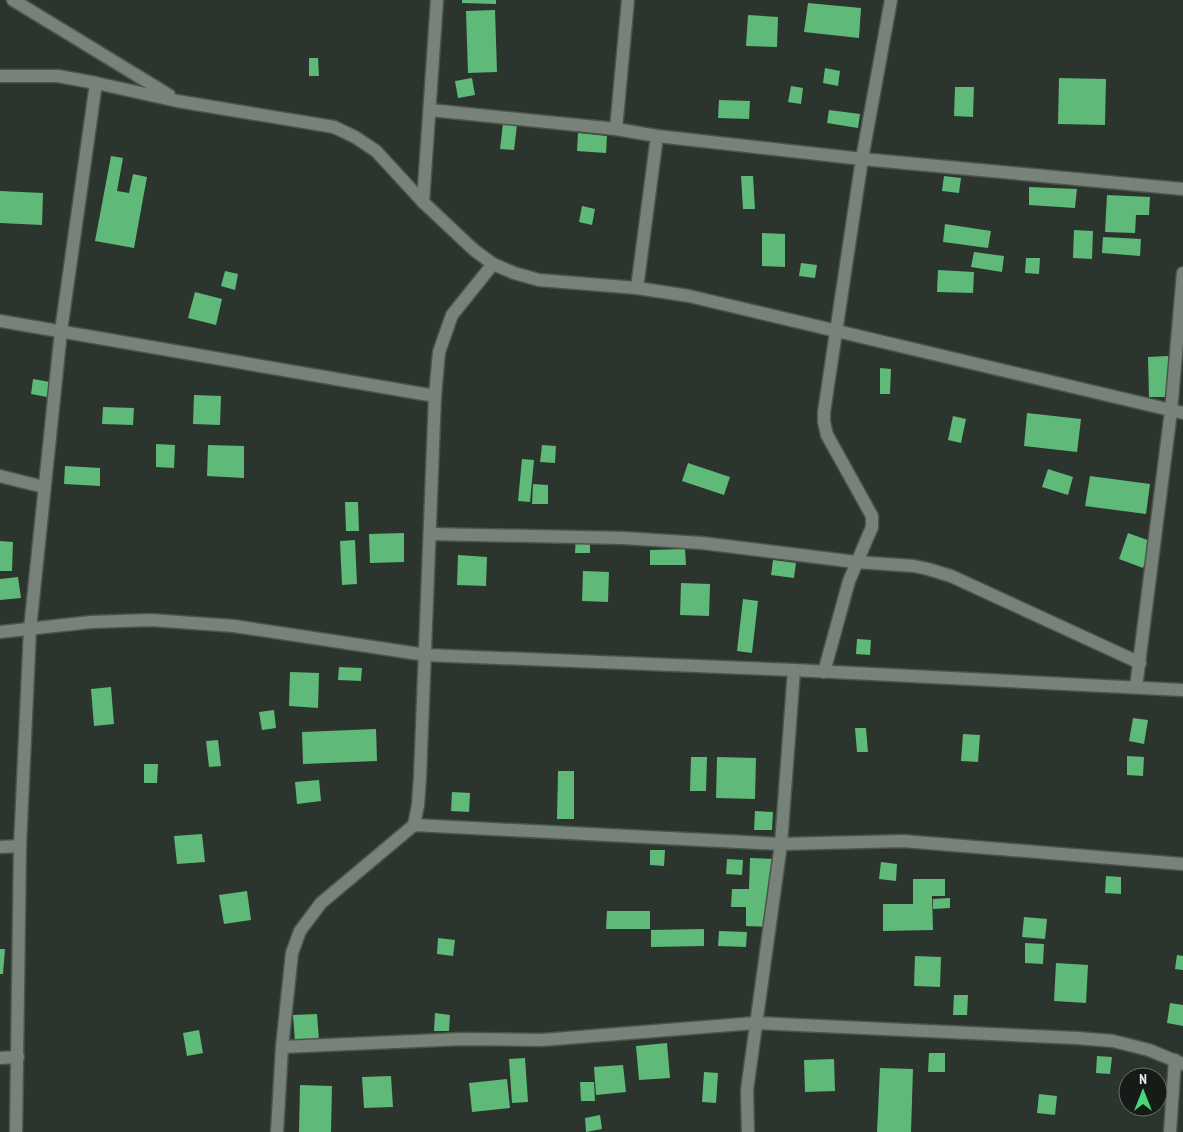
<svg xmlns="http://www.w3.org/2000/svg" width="1183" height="1132" font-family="'PT Sans Narrow',sans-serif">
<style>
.building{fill:#5fb978}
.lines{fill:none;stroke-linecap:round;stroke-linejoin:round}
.minor-casing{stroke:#4b544c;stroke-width:15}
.minor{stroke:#778279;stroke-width:12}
</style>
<rect width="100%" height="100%" fill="#2b352d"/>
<g class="building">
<path d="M 462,0 L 496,0 L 496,4 L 462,3 Z"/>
<path d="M 808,3 L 861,8 L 859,38 L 804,32 Z"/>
<path d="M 495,10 L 497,72 L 468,73 L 466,11 Z"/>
<path d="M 748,15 L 778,17 L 777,47 L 746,46 Z"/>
<path d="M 309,58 L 318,58 L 319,76 L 309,76 Z"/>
<path d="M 825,68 L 840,71 L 838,86 L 823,83 Z"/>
<path d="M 472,78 L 475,95 L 458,98 L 455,81 Z"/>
<path d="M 1059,78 L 1106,79 L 1105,125 L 1058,124 Z"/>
<path d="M 791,86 L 803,88 L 801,104 L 788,102 Z"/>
<path d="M 955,87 L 974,87 L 973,117 L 954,116 Z"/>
<path d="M 719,100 L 750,101 L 749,119 L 718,118 Z"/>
<path d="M 829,110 L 860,114 L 858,128 L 827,123 Z"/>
<path d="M 503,123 L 517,125 L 514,150 L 500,149 Z"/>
<path d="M 578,133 L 607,136 L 606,153 L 577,151 Z"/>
<path d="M 111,156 L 123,158 L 117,191 L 129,193 L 133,174 L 147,177 L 134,248 L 95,241 Z"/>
<path d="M 741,176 L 753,176 L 755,209 L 743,209 Z"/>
<path d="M 944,176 L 961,178 L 959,193 L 942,191 Z"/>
<path d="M 1029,187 L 1077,189 L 1075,208 L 1029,205 Z"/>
<path d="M 0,191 L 43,193 L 42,225 L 0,223 Z"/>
<path d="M 1107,195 L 1150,197 L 1149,215 L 1136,215 L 1135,233 L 1105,232 Z"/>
<path d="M 582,206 L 595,209 L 592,225 L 579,222 Z"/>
<path d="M 945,224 L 991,231 L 988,248 L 943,242 Z"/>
<path d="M 1074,230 L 1093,231 L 1092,259 L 1073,258 Z"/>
<path d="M 762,233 L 785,234 L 785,267 L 762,266 Z"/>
<path d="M 1103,237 L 1141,239 L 1140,256 L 1102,253 Z"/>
<path d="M 974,252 L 1004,256 L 1002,272 L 971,267 Z"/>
<path d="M 1026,258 L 1040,258 L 1039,274 L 1025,273 Z"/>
<path d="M 801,263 L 817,265 L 815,278 L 799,276 Z"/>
<path d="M 938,270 L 974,272 L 973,293 L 937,292 Z"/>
<path d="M 225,271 L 238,274 L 235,290 L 221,286 Z"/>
<path d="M 195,292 L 222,299 L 216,325 L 188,318 Z"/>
<path d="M 1168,356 L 1169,397 L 1149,397 L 1148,357 Z"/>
<path d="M 880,368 L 891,369 L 890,394 L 880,394 Z"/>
<path d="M 33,379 L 50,382 L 47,397 L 31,394 Z"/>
<path d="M 194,395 L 221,396 L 220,425 L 193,424 Z"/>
<path d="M 103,407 L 134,408 L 133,425 L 102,424 Z"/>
<path d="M 1027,413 L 1081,419 L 1077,452 L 1024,446 Z"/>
<path d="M 953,416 L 966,419 L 961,443 L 948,440 Z"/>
<path d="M 156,444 L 175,445 L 174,468 L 156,467 Z"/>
<path d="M 208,445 L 244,446 L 244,478 L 207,476 Z"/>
<path d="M 542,445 L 556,446 L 555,463 L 540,462 Z"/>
<path d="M 522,459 L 534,460 L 530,502 L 518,501 Z"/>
<path d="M 688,463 L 730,477 L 724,495 L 682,481 Z"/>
<path d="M 65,466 L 100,468 L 100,486 L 64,484 Z"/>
<path d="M 1048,469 L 1073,477 L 1068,495 L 1042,487 Z"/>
<path d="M 1090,476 L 1150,484 L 1146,514 L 1085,506 Z"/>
<path d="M 533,484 L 548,485 L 548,504 L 532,504 Z"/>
<path d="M 345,502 L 358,502 L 359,531 L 346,531 Z"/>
<path d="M 404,533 L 404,562 L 370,563 L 369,534 Z"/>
<path d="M 1128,533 L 1153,542 L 1143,568 L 1119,559 Z"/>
<path d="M 576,535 L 590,536 L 590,553 L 575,553 Z"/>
<path d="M 355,540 L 357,584 L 342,585 L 340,541 Z"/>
<path d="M 0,541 L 13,542 L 12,571 L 0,571 Z"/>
<path d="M 685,549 L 686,565 L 650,565 L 650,550 Z"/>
<path d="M 458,555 L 487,557 L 486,586 L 457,585 Z"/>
<path d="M 773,560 L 796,563 L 794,578 L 771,575 Z"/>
<path d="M 583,571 L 609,572 L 608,602 L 582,601 Z"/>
<path d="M 18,577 L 21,598 L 0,600 L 0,579 Z"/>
<path d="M 681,583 L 710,584 L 709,616 L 680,615 Z"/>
<path d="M 743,599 L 758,601 L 752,653 L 737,651 Z"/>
<path d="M 857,639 L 871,640 L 870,655 L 856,654 Z"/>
<path d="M 339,667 L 362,668 L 361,681 L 338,680 Z"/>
<path d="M 290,672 L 319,673 L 318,708 L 289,706 Z"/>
<path d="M 111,687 L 114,724 L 94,726 L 91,689 Z"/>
<path d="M 274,710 L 276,728 L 262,730 L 259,712 Z"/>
<path d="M 1133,718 L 1148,720 L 1144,744 L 1129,741 Z"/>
<path d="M 855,728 L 866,728 L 868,752 L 857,752 Z"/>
<path d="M 376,729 L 377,761 L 303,764 L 302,732 Z"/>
<path d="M 963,734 L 980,735 L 978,762 L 961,761 Z"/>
<path d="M 218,740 L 221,766 L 209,767 L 206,741 Z"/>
<path d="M 1127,756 L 1144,757 L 1143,776 L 1127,775 Z"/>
<path d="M 691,757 L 707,757 L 706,791 L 690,791 Z"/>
<path d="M 717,757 L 756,758 L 755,799 L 716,798 Z"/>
<path d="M 144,764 L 158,764 L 157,783 L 144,783 Z"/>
<path d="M 558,771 L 574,771 L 574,819 L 557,819 Z"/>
<path d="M 319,780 L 321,801 L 297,804 L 295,782 Z"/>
<path d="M 452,792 L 470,793 L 469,812 L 451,811 Z"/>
<path d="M 755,811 L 773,812 L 772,830 L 754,830 Z"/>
<path d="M 202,834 L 205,862 L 177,864 L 174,836 Z"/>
<path d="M 650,850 L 665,850 L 664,866 L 650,865 Z"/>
<path d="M 750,858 L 776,859 L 773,927 L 746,926 L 746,907 L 731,907 L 732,889 L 749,889 Z"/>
<path d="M 727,859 L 743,860 L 742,875 L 726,874 Z"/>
<path d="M 881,862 L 897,864 L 896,881 L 879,879 Z"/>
<path d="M 1106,876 L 1121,877 L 1121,894 L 1105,893 Z"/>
<path d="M 913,879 L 945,879 L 945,896 L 932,896 L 933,930 L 883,931 L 883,904 L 913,904 Z"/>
<path d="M 247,891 L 251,920 L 224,924 L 219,895 Z"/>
<path d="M 950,898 L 950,908 L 933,909 L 933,899 Z"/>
<path d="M 607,911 L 650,911 L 650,929 L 606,929 Z"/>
<path d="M 1024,917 L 1047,919 L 1045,939 L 1022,937 Z"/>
<path d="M 704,929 L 704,946 L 651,947 L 651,930 Z"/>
<path d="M 719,931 L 747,932 L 746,947 L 718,946 Z"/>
<path d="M 438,938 L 455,940 L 453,956 L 437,954 Z"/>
<path d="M 1025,943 L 1044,944 L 1043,964 L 1025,963 Z"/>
<path d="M 0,949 L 5,949 L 3,974 L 0,974 Z"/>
<path d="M 1177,955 L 1183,956 L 1183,970 L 1175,969 Z"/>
<path d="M 915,956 L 941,957 L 940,987 L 914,986 Z"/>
<path d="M 1056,963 L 1088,965 L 1086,1003 L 1054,1001 Z"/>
<path d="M 954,995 L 968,995 L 967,1015 L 953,1015 Z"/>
<path d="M 1170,1003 L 1183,1005 L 1183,1026 L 1167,1023 Z"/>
<path d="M 435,1013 L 450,1015 L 449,1031 L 434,1031 Z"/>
<path d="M 317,1014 L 319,1040 L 295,1042 L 293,1015 Z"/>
<path d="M 199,1030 L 203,1053 L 187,1056 L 183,1033 Z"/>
<path d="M 667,1043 L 670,1078 L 639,1080 L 636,1046 Z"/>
<path d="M 929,1053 L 945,1053 L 945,1072 L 928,1072 Z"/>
<path d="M 1097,1056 L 1112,1057 L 1110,1074 L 1096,1073 Z"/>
<path d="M 525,1058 L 528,1102 L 512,1103 L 509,1059 Z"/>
<path d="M 834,1059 L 835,1091 L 805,1092 L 804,1060 Z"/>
<path d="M 623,1065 L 626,1092 L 596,1095 L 594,1067 Z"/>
<path d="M 880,1068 L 913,1069 L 911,1132 L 877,1132 Z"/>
<path d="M 704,1072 L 718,1073 L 716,1103 L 702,1102 Z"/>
<path d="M 391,1076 L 393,1107 L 364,1108 L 362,1077 Z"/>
<path d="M 507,1079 L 510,1108 L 472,1112 L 469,1083 Z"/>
<path d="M 580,1082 L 594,1082 L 595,1101 L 581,1101 Z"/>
<path d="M 300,1085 L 332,1086 L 331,1132 L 299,1132 Z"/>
<path d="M 1039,1094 L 1057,1096 L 1055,1115 L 1037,1113 Z"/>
<path d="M 600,1115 L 602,1129 L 586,1132 L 585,1118 Z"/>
</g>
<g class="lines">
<defs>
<g id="minor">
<path d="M 13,0 L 169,95"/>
<path d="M 0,76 L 58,76 L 96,83 L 177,101 L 334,127 L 355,137 L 376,151 L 423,202 L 474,250 L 493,264 L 514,273 L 539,280 L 637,288 L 689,296 L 1183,413"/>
<path d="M 430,110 L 616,129 L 657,136 L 862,159 L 1183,189"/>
<path d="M 616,129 L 628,0"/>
<path d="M 423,202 L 437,0"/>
<path d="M 637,288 L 657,136"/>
<path d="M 0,321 L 435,396"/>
<path d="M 0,476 L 44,487"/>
<path d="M 430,534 L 623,538 L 702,543 L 856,562 L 914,566 L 928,569 L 951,576 L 1140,663"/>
<path d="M 0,632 L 91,622 L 151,620 L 234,626 L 426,655 L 794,670 L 1183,690"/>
<path d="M 824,672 L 849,581 L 872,527 L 872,516 L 827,435 L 824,422 L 824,412 L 862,159 L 891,0"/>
<path d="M 1136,687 L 1171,411 L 1183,273"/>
<path d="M 414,825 L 418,805 L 420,777 L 435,396 L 439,352 L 452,315 L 493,264"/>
<path d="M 0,847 L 20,846"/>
<path d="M 282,1047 L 292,953 L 300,931 L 321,903 L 414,825 L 781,844 L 903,841 L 1183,864"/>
<path d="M 0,1058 L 18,1057"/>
<path d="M 16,1132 L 20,846 L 30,629 L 61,331 L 96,83"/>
<path d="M 277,1132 L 282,1047 L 462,1039 L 542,1040 L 755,1023 L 1077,1038 L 1113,1041 L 1149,1050 L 1183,1064"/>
<path d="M 748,1132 L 747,1090 L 781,844 L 794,670"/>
<path d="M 1170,1132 L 1175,1060"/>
</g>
</defs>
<use href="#minor" class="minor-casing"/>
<use href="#minor" class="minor"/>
</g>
<g transform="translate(1143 1092)"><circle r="24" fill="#171b18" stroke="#6b706c"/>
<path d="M0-4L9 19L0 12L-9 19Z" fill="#47d779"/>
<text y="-8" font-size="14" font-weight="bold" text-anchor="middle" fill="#e9efea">N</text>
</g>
</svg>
